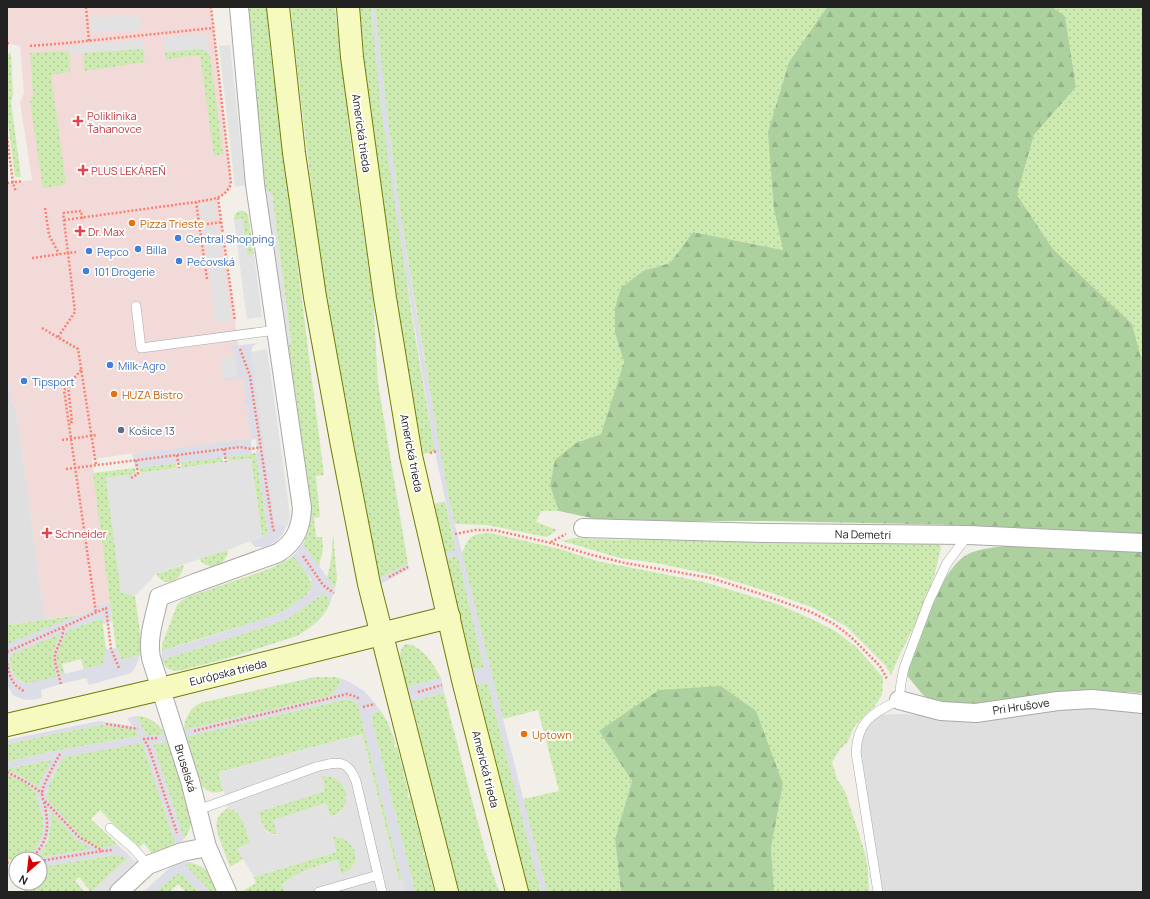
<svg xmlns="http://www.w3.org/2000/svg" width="1150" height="899" font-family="Manrope,sans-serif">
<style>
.residential{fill:#e0dfdf}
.commercial{fill:#f2dad9}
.grass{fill:url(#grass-dots)}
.forest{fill:url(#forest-firs)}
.parking{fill:#e2e2e2;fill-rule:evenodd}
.plaza{fill:#dddde8;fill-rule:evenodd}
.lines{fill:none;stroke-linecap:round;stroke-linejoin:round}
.lane-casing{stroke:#a9a9a9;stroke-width:10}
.street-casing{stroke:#a9a9a9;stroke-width:20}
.secondary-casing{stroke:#707d05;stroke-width:24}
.path{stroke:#fa8072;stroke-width:2.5;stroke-dasharray:2 2;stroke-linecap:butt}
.lane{stroke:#fff;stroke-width:9}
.street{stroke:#fff;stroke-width:18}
.secondary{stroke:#f7fabf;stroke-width:22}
.path-bridge{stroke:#fa8072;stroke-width:2.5;stroke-dasharray:2 2;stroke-linecap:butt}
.health-dot{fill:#e0444e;stroke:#fff;stroke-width:1.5}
.food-dot{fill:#e8710a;stroke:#fff;stroke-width:1.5}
.shop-dot{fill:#3f7fe0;stroke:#fff;stroke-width:1.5}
.service-dot{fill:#5c6f8a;stroke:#fff;stroke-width:1.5}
.labels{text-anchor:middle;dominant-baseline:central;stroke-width:3.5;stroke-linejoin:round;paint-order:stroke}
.health-label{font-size:11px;fill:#be3a42;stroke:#fff;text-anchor:start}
.street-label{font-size:11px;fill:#222;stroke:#fff}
.food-label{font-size:11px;fill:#c56008;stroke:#fff;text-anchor:start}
.shop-label{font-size:11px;fill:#366cbe;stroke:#fff;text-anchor:start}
.service-label{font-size:11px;fill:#4e5e75;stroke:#fff;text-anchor:start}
</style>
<defs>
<pattern id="grass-dots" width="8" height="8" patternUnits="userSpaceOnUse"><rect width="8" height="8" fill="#cdebb0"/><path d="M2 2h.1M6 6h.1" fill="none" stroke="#b0c997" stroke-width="1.8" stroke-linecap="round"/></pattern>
<pattern id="forest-firs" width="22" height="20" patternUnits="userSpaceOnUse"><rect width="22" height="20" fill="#add19e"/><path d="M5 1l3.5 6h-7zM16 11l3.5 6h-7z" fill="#95b388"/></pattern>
</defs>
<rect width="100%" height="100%" fill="#f2efe9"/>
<g class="residential">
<path d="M 7,370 L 12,406 L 15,406 L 17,415 L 45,620 L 7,625 Z"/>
<path d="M 1143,704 L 1143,892 L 878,892 L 856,752 L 861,728 L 873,715 L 902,714 L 942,716 Z"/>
</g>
<path class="commercial" d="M 7,7 L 211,7 L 231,178 L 231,184 L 229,189 L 218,199 L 246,401 L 243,401 L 246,404 L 249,409 L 248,414 L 245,414 L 248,417 L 251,439 L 229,443 L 227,441 L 212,443 L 211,445 L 156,453 L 154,451 L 140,453 L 138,455 L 136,453 L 92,459 L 110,604 L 98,605 L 85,614 L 45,619 L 17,415 L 15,406 L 12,406 L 7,371 L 7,183 L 32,180 L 20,102 L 24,93 L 20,46 L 7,43 Z"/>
<g class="grass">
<path d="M 246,7 L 267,7 L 270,47 L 324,475 L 316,476 L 320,517 L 314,518 L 316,537 L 322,537 L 323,549 L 319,567 L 303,544 C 309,533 310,523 310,511 L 286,350 L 291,342 L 272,194 L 265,189 L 252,99 Z"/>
<path d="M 291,7 L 335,7 L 350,137 L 373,297 L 378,383 L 408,564 L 380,578 L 349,427 L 319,250 L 294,42 Z"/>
<path d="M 359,7 L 371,7 L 382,114 L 415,335 L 435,452 L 423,454 C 404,342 385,229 371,116 C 366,79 363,43 359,7 Z"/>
<path d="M 375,7 L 827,7 L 789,62 L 774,210 L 783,250 L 693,232 L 670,263 L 643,271 L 615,333 L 624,362 L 601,434 L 576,443 L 550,486 L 559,511 L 541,511 L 536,522 L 557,530 L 547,537 L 487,525 L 455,524 L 449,500 L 440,451 L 400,212 L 387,113 Z"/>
<path d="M 1052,7 L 1143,7 L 1143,365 L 1132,324 L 1053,249 L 1017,195 L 1034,135 L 1076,87 L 1065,16 Z"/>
<path d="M 141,49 L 143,49 L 145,62 L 84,71 L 83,53 Z"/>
<path d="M 200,49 L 206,51 L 210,56 L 223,154 L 214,156 L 200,55 L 166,59 L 165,52 Z"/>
<path d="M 69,51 L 70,72 L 51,75 L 66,184 L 43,188 L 30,102 L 33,94 L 30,53 Z"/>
<path d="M 11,53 L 13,95 L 11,102 L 21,177 L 15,177 L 7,115 L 7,54 Z"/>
<path d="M 239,211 L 244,211 L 248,215 L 254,254 L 247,255 L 242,219 L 234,220 L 235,214 Z"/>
<path d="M 256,453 L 268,534 L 262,536 L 251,459 L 228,461 L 227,457 Z"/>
<path d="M 222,457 L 223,462 L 181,468 L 181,462 Z"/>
<path d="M 176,463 L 177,468 L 140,473 L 139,468 Z"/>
<path d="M 135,468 L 136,474 L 106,478 L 121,592 L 135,596 L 142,647 L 140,655 L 122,660 L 116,648 L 93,473 Z"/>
<path d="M 445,501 L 456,551 L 445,553 L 434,504 Z"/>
<path d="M 333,533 L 337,579 L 335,588 L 327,577 C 332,563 332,548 333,533 Z"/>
<path d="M 490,533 L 560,549 L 597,561 L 704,582 L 777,604 L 814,620 L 835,631 L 856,647 L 883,677 L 882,695 L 874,707 L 863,717 L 854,727 L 847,743 L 840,749 L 832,762 L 837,779 L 845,791 L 865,853 L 868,871 L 869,892 L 774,892 L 771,848 L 783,784 L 599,731 L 632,781 L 615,839 L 621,892 L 547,892 L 523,799 L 559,791 L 538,710 L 503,719 L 462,554 C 468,536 472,534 490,533 Z"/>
<path d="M 574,538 L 623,540 L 641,538 L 936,543 L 941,547 L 935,573 L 922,611 L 900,654 L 891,675 L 885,665 L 847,627 L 814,608 L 766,591 L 714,575 L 656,563 L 620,558 L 562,541 Z"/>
<path d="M 228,550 C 227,565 209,573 199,559 Z"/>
<path d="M 293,556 C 299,563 312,577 311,587 C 310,596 288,609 279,613 C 264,620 248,624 232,629 C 209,636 185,643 162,651 L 162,644 L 177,605 L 181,601 L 187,597 L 269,569 L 284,562 Z"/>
<path d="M 458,556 L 484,668 L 473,670 L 446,559 Z"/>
<path d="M 184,565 C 182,580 166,590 156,574 Z"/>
<path d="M 323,594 L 327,595 L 330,603 C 323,619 312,627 297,636 C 262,647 228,659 193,667 C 186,669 178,672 172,670 C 166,669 164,665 162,660 L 275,623 L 290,617 Z"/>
<path d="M 79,615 L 10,644 L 7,644 L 7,625 Z"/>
<path d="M 102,618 L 106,649 L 104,664 L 84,670 L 81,659 L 62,664 L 65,675 L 61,676 C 59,669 55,660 57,653 C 59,645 64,639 66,631 Z"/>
<path d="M 61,633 L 55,648 L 53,663 L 57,677 C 40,681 18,692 11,668 C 9,662 8,658 13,654 Z"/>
<path d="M 405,644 C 421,643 435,666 441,678 L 407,687 C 404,675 394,654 405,644 Z"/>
<path d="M 315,677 L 335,677 L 342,679 L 336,691 L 330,696 L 184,730 C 184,719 190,708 200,703 Z"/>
<path d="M 488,683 L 541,892 L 528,892 L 477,685 Z"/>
<path d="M 444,693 L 485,850 L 499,892 L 459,892 L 411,701 Z"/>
<path d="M 347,699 L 356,702 L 359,709 L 402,880 L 399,880 L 362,734 L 219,772 L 223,791 C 214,794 209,793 202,786 L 185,737 Z"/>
<path d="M 380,710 L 388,723 L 396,744 L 394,745 L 394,747 L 397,747 L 409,795 L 407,796 L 408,798 L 410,797 L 424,851 L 424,853 L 422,854 L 422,855 L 425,855 L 434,892 L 415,892 L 371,717 C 372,713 375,712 380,710 Z"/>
<path d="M 136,716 C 149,716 158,723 165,734 L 147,736 Z"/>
<path d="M 100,725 L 135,730 L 139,736 L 50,752 L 7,762 L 7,744 L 53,734 Z"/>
<path d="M 142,742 L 176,845 L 154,857 L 144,843 L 139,848 L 113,824 L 100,810 L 91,819 L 118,845 L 100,848 L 82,838 L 46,798 L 49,785 L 63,757 Z"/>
<path d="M 168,742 L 191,814 C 192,824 190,831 184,839 L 154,747 L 154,745 L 156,743 Z"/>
<path d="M 53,759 L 43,776 L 38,789 C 31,780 17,774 7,770 L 7,769 Z"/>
<path d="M 7,774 C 17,778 29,784 36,792 C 37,800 40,806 42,814 C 47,832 41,846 26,858 L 16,859 L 16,861 L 7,860 Z"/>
<path d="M 322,776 C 349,774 357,809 330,817 L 326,803 L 274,820 L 278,834 C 263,835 262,823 258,812 L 324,791 Z"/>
<path d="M 228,808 C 244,812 246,830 250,843 L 237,849 L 243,859 L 230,867 C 227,859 224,851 221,843 C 216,828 212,818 228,808 Z"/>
<path d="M 50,809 L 76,839 L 93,849 L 36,858 C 51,844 51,828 50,809 Z"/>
<path d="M 333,837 C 358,836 365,868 341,874 L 337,860 C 318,866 296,871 281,886 L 286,892 L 241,892 L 256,883 L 254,877 L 336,852 Z"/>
<path d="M 114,855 L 128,858 L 91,892 L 79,877 L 75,880 L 84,892 L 23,892 L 32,883 L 40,883 L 40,867 Z"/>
<path d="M 187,862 C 208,866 211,875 220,892 L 211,892 L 186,866 Z"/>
<path d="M 179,873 L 184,876 L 199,892 L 186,892 L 178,884 L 169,892 L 155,892 L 174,876 Z"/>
</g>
<g class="forest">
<path d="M 827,7 L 1052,7 L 1065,16 L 1076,87 L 1034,135 L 1017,195 L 1053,249 L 1132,324 L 1143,365 L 1143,534 L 960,525 L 769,521 L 605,521 L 559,511 L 550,486 L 555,460 L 576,443 L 601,434 L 624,362 L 615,333 L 615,308 L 621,288 L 643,271 L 670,263 L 693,232 L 783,250 L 774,210 L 768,132 L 789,62 Z"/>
<path d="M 1015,545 L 1143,550 L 1143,693 L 1105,691 L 1062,692 L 979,706 L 939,704 L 923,695 L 905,673 C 912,656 918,639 925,622 C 934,601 944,573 962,558 C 974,548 999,547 1015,545 Z"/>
<path d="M 721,686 L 756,711 L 783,784 L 771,848 L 774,892 L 621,892 L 615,839 L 632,781 L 599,731 L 659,690 Z"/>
</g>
<g class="parking">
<path d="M 140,15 L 141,30 L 91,33 L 90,18 Z"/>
<path d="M 207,34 L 210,56 L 206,51 L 200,49 L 165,52 L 164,37 Z"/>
<path d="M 143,40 L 143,49 L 141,49 L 69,54 L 69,46 Z"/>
<path d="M 230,45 L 245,185 L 235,187 L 219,46 Z"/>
<path d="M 265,189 L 272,194 L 291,342 L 286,350 Z"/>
<path d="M 211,202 L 215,204 L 216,219 L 202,221 L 199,204 Z"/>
<path d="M 242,218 L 247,255 L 254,254 L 262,317 L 247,319 L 234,220 Z"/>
<path d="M 218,226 L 231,321 L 216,323 L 203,228 Z"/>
<path d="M 267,349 L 290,515 L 288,525 L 286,527 L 275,524 L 251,352 Z"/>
<path d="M 235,354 L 239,376 L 223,379 L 220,358 L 234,356 Z"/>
<path d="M 251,458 L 262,536 L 228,550 L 199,559 L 156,574 L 135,596 L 121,593 L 106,478 Z"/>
<path d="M 362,734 L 399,880 L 402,880 L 405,892 L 286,892 L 281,886 L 292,877 L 306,870 L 338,860 L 341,874 L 344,873 L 351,869 L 354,865 L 356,859 L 355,853 L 353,847 L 346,840 L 338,837 L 333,837 L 336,852 L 254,877 L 237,849 L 250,843 L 242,818 L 236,811 L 228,808 L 219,772 ZM 322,776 L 331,777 L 337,779 L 344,787 L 346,791 L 346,803 L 341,811 L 338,814 L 330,817 L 326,803 L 273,820 L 277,834 L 274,835 L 266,832 L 263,827 L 258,812 L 325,791 Z"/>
<path d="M 130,856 L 139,865 L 110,892 L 91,892 Z"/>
</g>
<g class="plaza">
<path d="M 371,7 L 375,7 L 387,113 L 400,212 L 420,334 L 449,500 L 503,719 L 547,892 L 541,892 L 488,683 L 477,685 L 473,670 L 484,668 L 458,556 L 446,559 L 445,553 L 456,550 L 435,452 L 396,212 L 382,114 Z"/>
<path d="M 258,343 L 253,346 L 251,352 L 275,523 L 286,527 L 282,535 L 275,542 L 264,547 L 255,547 L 250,541 L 268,534 L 256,453 L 257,448 L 256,439 L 251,440 L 252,454 L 137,468 L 135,468 L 132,454 L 136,453 L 138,455 L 140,453 L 154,451 L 156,452 L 158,450 L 172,449 L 174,450 L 176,448 L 191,446 L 193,448 L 194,446 L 208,444 L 211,445 L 212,443 L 227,441 L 229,443 L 230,441 L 245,439 L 245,440 L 251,439 L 248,417 L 245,417 L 245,414 L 248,414 L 249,409 L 246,404 L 243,404 L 243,401 L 246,400 L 243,378 L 223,381 L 223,379 L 238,376 L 235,353 L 233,349 L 227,347 Z"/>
<path d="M 303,544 L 335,588 L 330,603 L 327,595 L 323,594 L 290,617 L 275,623 L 162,660 L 162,651 L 243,626 L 278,614 L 288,608 L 305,596 L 310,592 L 311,586 L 311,579 L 293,556 Z"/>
<path d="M 408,564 L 409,569 L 381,584 L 380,578 Z"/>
<path d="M 110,604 L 112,622 L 103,624 L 102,618 L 66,631 L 64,638 L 57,654 L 57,662 L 61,675 L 103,664 L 106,649 L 116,648 L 122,660 L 140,655 L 136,666 L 131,673 L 89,685 L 86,678 L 61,684 L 41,690 L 42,698 L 37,699 L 28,700 L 22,699 L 13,695 L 8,686 L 7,680 L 7,644 L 66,620 L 79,615 L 85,614 L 98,605 ZM 60,634 L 60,637 L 53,653 L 53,663 L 57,677 L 28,683 L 23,683 L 19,681 L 12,672 L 10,664 L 9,659 L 10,656 L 13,654 Z"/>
<path d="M 441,678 L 444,693 L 411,701 L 407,687 Z"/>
<path d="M 342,679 L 350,682 L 364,691 L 369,696 L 380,710 L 374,712 L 372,714 L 371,717 L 415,892 L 405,892 L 359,709 L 356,702 L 347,699 L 333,702 L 185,737 L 184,730 L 330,696 L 336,691 Z"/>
<path d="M 136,716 L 147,736 L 165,734 L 167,738 L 168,742 L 156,743 L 154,745 L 154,747 L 184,839 L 176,845 L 142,743 L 64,757 L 52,777 L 48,789 L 46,798 L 82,838 L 100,848 L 118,845 L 130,856 L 128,858 L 114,855 L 106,856 L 40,867 L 40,859 L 25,859 L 38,846 L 44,829 L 43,816 L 37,800 L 36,792 L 33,788 L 25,783 L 7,774 L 7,770 L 14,773 L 27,780 L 35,785 L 38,788 L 43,776 L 52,759 L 7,769 L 7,762 L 50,752 L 139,736 L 135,730 L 100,725 L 53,734 L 7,744 L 7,740 L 99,721 L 132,726 L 127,718 ZM 50,810 L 76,839 L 92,849 L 37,858 L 43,850 L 48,837 L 51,826 Z"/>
<path d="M 187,862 L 186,866 L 211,892 L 199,892 L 184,876 L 179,873 L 174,876 L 155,892 L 143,892 L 173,865 L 176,864 Z"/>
</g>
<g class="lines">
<defs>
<g id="lane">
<path d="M 136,306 L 141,348 L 276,330"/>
<path d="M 198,810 L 316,767 C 337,762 347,758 356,781 L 378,875"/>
<path d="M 110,828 L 133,848 L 148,865"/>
<path d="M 319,892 L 378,875 L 382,892"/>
<path d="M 878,892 L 856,752 C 858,719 873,714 899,700 L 901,683 L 904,668 L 929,601 L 947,563 L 968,535"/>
</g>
<g id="street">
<path d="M 583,528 L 766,533 L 968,535 L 1143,543"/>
<path d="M 899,700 L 941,711 L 976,713 L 1058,701 L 1092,699 L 1143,704"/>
<path d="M 119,892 L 148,865 L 182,852 L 207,847"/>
<path d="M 227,892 L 207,847 L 190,781 L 151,658 C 147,637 155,617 159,597 L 195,583 L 278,553 C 295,542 301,529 302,508 L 255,184 L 239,7"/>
</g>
<g id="secondary">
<path d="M 278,7 L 294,153 L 315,297 L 341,440 L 369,584 L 447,892"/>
<path d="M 348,7 L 352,57 L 385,298 L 411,456 L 463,680 L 517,892"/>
<path d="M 7,725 L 161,689 L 449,617"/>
</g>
</defs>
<use href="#lane" class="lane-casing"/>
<use href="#street" class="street-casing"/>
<use href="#secondary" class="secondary-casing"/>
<g class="path">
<path d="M 86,7 L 89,41"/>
<path d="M 7,43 L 10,44"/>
<path d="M 30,46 L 67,43 L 213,28"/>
<path d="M 7,137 L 13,183 L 16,192"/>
<path d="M 7,183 L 22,181"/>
<path d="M 218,198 L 235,321"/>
<path d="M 45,208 L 49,235 L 59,254"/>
<path d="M 64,220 L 196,202"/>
<path d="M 199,225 L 222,222"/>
<path d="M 32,258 L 68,253 L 63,213"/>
<path d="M 207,279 L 196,202 C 211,199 224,200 231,184 L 211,7"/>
<path d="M 42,328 L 78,349 L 96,465"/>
<path d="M 58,337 L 75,312 L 68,253 L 76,252"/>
<path d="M 240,349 L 250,376 L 273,529 L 275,532"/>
<path d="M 81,370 L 64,390 L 96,613"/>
<path d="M 68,386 L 72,422 L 68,422"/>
<path d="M 62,440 L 97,435"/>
<path d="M 224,449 L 226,462"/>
<path d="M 430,453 L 438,451"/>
<path d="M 177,455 L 179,468"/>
<path d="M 66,469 L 240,447 L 251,449 L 261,447"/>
<path d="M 131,478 L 138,474 L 136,460"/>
<path d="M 455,534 L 475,530 L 494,530 L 551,543 L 592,555 L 625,563 L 711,578 L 761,594 L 811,612 L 834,624 L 850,636 L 880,666 L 887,679"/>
<path d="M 551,542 L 566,534"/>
<path d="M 303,556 L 323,585 L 334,593"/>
<path d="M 389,577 L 408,567"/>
<path d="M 7,652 L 106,608 L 111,649 L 119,668"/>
<path d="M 7,663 C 10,677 11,684 24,691"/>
<path d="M 61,684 L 55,662 L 55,654 L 62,637 L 64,627"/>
<path d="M 418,692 L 442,685"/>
<path d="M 363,707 L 375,704"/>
<path d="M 106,724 L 138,729"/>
<path d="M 194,731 L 347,694 L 354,696 L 360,699"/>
<path d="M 157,738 L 144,739 L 149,748 L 177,833"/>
<path d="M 60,754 C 56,761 42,786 42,793 C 42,795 43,797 43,799 L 79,837 L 103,851 L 112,850"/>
<path d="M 7,772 L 26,782 L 42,793"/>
<path d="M 31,859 C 50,839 49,827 44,801"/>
<path d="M 40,861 L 102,851"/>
<path d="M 7,862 L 15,866"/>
<path d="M 10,872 L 16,866"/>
</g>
<use href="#lane" class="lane"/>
<use href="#street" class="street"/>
<use href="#secondary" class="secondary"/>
<path class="path-bridge" d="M 63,213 L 81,211 L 83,221"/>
</g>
<g class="health-dot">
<path d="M76 115h4v4h4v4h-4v4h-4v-4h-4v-4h4z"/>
<path d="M81 164h4v4h4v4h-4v4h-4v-4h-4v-4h4z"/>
<path d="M78 225h4v4h4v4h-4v4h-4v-4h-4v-4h4z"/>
<path d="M45 527h4v4h4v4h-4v4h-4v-4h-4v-4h4z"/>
</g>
<g class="food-dot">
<circle cx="132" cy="223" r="4"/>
<circle cx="114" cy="394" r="4"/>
<circle cx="524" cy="734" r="4"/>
</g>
<g class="shop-dot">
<circle cx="178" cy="238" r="4"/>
<circle cx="138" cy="249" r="4"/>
<circle cx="89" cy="251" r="4"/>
<circle cx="179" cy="261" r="4"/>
<circle cx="86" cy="271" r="4"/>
<circle cx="110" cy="365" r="4"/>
<circle cx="24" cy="381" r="4"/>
</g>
<circle class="service-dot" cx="121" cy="430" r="4"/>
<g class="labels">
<g class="health-label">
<text x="87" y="115">Poliklinika<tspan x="87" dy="13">Ťahanovce</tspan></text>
<text x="91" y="170">PLUS LEKÁREŇ</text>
<text x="88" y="231">Dr. Max</text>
<text x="55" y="533">Schneider</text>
</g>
<g class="street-label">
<text transform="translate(362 133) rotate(82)">Americká trieda</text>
<text transform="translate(412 453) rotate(79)">Americká trieda</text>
<text transform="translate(863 534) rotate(1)">Na Demetri</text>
<text transform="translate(228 672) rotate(-14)">Európska trieda</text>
<text transform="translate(1021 706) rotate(-8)">Pri Hrušove</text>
<text transform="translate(186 768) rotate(73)">Bruselská</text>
<text transform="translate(486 769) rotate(76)">Americká trieda</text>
</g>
<g class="food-label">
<text x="140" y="223">Pizza Trieste</text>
<text x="122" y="394">HUZA Bistro</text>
<text x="532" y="734">Uptown</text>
</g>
<g class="shop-label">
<text x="186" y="238">Central Shopping</text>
<text x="146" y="249">Billa</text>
<text x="97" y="251">Pepco</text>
<text x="187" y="261">Pečovská</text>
<text x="94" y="271">101 Drogerie</text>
<text x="118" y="365">Milk-Agro</text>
<text x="32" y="381">Tipsport</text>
</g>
<g class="service-label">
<text x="129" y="430">Košice 13</text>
</g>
</g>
<rect width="1150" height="899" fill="none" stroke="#222222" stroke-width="16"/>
<g transform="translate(28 871) rotate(208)"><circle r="19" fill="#ffffff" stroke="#a7a7a7"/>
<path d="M0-3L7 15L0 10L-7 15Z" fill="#d40000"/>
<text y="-6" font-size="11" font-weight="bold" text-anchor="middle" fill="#222222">N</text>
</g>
</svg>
